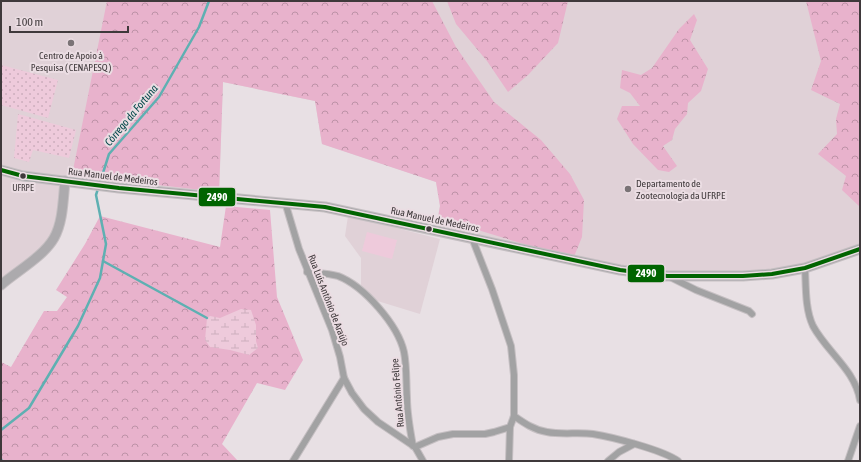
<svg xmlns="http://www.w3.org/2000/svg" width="861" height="462" viewBox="0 0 861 462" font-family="'Asap Condensed',sans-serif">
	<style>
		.built { fill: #e0d1d7 }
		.grass { fill: url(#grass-dots) }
		.forest { fill: url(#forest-crowns) }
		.wetland { fill: url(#wetland-marsh) }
		.garden { fill: #eecadb }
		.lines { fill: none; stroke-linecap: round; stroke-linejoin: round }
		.stream { stroke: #5eb0b2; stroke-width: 2.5 }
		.street-casing { stroke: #c5bfc2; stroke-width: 8 }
		.secondary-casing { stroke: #c5bfc2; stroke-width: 11 }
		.street { stroke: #a2a2a3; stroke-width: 6 }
		.secondary { stroke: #acaaad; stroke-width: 9 }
		.bus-1-casing { stroke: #ebdde3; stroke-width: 7 }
		.bus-1 { stroke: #006400; stroke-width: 4 }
		.poi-dot { fill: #7a7376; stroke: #ebdde3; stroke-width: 1.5 }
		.bus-dot { fill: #3f393b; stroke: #ebdde3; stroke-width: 1.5 }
		.labels { text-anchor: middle; stroke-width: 4; stroke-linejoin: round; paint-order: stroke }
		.bus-label { font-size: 9px; fill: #3f393b; stroke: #ebdde3 }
		.poi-label { font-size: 10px; fill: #3f393b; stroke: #ebdde3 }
		.street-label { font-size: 10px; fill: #3f393b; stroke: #ebdde3 }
		.water-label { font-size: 11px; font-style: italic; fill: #03494a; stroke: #ebdde3 }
		.line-badge { stroke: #ebdde3; stroke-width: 1.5 }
		.badge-label { font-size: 11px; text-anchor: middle; font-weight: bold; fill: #fff }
	</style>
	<defs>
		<pattern id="grass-dots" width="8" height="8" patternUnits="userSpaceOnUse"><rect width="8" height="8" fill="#eecadb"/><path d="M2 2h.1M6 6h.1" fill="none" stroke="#cdaebd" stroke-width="1.8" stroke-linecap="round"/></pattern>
		<pattern id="forest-crowns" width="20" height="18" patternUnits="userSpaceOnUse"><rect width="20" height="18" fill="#e8b2cc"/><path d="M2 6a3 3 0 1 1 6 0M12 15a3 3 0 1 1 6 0" fill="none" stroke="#bd92a7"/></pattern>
		<pattern id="wetland-marsh" width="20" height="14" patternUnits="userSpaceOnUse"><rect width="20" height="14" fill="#eecadb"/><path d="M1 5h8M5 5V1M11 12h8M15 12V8" fill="none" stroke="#cdaebd"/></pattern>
	</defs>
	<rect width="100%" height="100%" fill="#e8e0e4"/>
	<!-- built -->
	<g class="built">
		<polygon points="1,1 860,1 860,249 803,264 743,276 667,276 435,231 440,206 436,182 322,144 315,101 223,82 219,198 65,181 50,239 34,255 1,281"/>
		<polygon points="348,216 440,239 420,314 371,299 361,287 361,258 345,236"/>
	</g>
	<!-- grass -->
	<g class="grass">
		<polygon points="1,65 58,80 48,118 1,105"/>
		<polygon points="18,114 76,130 69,158 33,150 29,162 14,158"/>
	</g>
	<!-- forest -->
	<g class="forest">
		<polygon points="107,1 432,1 456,47 494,102 541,140 570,174 584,200 582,237 573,259 438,218 440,206 436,182 322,144 315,101 223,82 219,192 72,175"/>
		<polygon points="447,1 568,1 558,43 528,75 508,92 487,61 456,24"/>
		<polygon points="806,1 860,1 860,207 842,190 846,176 818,154 837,134 836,119 840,104 811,90 821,61"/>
		<polygon points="694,14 697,20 690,40 708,69 701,91 688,103 687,114 675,129 672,140 663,146 677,166 669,172 658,170 633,144 617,119 622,106 640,106 630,93 620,88 622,70 641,75 652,68 679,29"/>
		<polygon points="226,206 270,210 277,297 303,360 285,390 257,383 222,444 238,461 1,461 1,362 11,367 44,311 57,311 67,297 56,290 85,244 100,216 220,247"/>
	</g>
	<!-- wetland -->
	<polygon class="wetland" points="241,309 251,310 256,325 256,341 258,348 249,355 230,350 210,347 205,340 207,318 210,316 220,318"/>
	<!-- garden -->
	<polygon class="garden" points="367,232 397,240 392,259 362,251"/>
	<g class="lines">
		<!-- stream -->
		<g class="stream">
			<polyline points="103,261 207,318"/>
			<polyline points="1,430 29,408 78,326 100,278 106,244 96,195 109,154 159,97 199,27 209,1"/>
			<polyline points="1,459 2,461"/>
		</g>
		<!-- street casing -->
		<g class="street-casing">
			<g id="street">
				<polyline points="285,202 299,249 332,330 340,357 344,378 352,393 364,409 378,422 415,447 423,461"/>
				<path d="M805 268C806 287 805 309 813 326 827 352 855 370 860 400"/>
				<path d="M307 272C317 273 328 273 338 276 364 286 398 325 404 352 407 367 406 383 407 398 407 414 410 430 413 446"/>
				<polyline points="670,277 696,290 749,311 752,314"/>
				<path d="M514 416C524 423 534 430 547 432 562 435 578 432 593 434 612 437 663 450 678 461"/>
				<polyline points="415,447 438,437 453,434 485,434 494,432 510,427 514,416 514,375 511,346 492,289 472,238"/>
				<polyline points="293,461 344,378"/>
				<polyline points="509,461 510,427"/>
				<polyline points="608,461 619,452 634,444"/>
				<polyline points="848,461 860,426"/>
			</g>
		</g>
		<!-- secondary casing -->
		<g class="secondary-casing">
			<g id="secondary">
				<polyline points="1,170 23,176 119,188 325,207 620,270 667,276 743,276 772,274 805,268 860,249"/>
				<path d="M1 285C17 271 43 257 54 238 63 222 63 200 65 181"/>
			</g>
		</g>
		<!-- street -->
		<use href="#street" class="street"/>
		<!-- secondary -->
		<use href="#secondary" class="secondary"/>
		<!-- bus-1 casing -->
		<g class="bus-1-casing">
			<polyline id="bus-1" points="1,170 23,176 119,188 325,207 620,270 667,276 743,276 772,274 805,268 860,249"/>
		</g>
		<!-- bus-1 -->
		<use href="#bus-1" class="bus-1"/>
	</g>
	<!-- markers -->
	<g class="poi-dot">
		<circle cx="71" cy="43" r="4"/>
		<circle cx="628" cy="189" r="4"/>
	</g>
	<g class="bus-dot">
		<circle cx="23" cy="176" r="3.5"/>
		<circle cx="429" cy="229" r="3.5"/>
	</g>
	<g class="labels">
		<!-- bus labels -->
		<g class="bus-label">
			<text x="23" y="191">UFRPE</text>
		</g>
		<!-- poi labels -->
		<g class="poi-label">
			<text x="71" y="59">Centro de Apoio à<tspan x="71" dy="12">Pesquisa ( CENAPESQ )</tspan></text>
			<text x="636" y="187" text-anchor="start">Departamento de<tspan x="636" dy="12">Zootecnologia da UFRPE</tspan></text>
		</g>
		<!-- street labels -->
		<g class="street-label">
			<text transform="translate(113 176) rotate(7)" y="4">Rua Manuel de Medeiros</text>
			<text transform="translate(435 219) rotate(12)" y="4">Rua Manuel de Medeiros</text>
			<text transform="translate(329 300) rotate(69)" y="4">Rua Luís Antônio de Araújo</text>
			<text transform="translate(397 393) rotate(-95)" y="4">Rua Antônio Felipe</text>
		</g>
		<!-- water labels -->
		<g class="water-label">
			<text transform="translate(131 115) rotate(-50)" y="4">Córrego da Fortuna</text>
		</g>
	</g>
	<g class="line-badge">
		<rect x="198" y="187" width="38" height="20" rx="4" fill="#006400"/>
		<rect x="627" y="264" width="38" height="19" rx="4" fill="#006400"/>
	</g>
	<g class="badge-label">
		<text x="217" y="201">2490</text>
		<text x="646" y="277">2490</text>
	</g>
	<!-- border -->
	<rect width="861" height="462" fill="none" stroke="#3f393b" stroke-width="4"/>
	<!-- scale -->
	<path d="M10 26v6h118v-6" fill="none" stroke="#3f393b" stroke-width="2"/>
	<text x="16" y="26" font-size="12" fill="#3f393b" stroke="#ebdde3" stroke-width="3" paint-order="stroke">100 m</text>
</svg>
